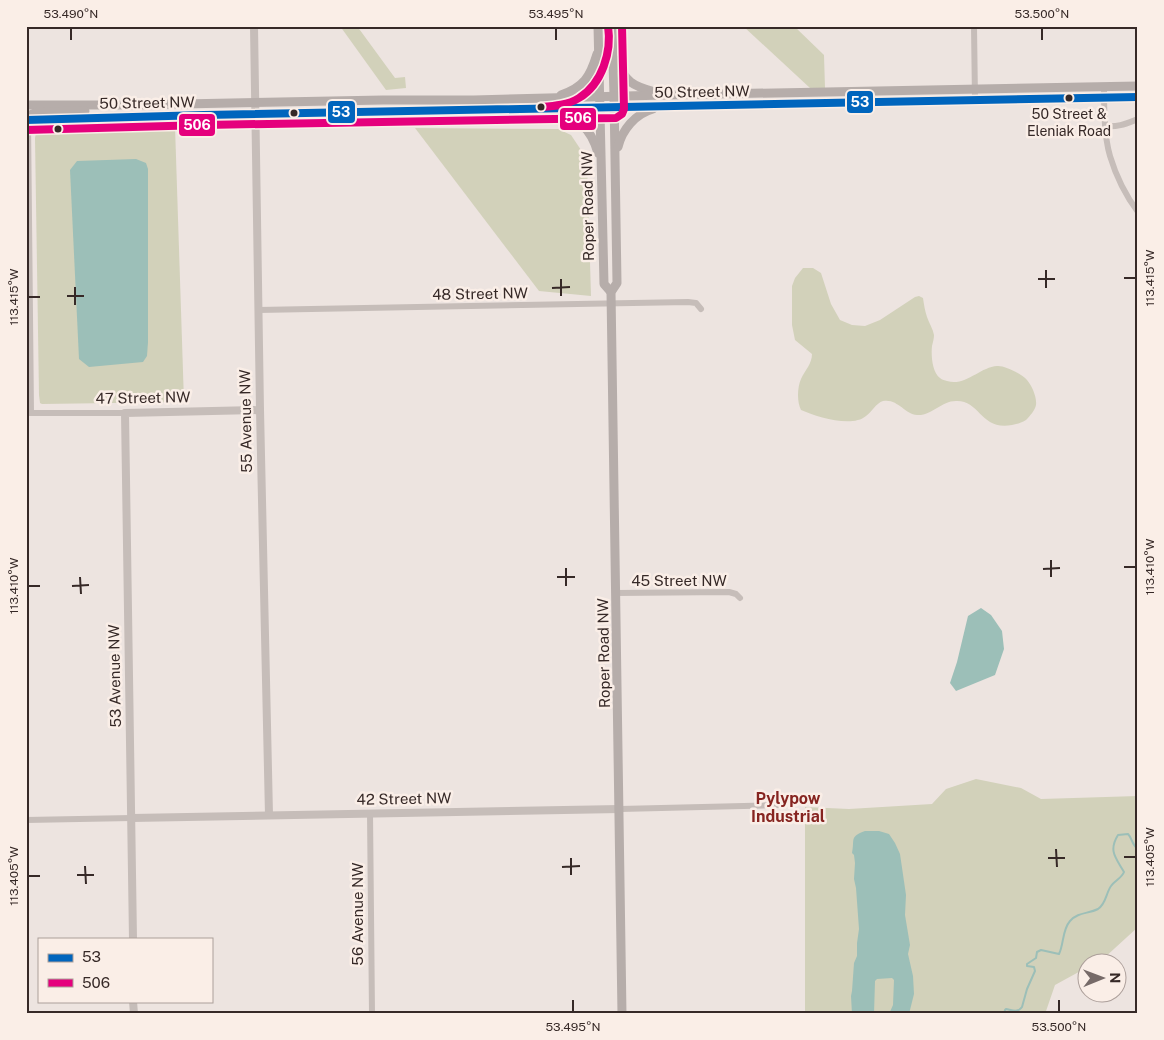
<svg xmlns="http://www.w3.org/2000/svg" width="1164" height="1040" viewBox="0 0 1164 1040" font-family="'Public Sans',sans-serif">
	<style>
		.green { fill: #d2d1ba }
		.water { fill: #9cbfb8 }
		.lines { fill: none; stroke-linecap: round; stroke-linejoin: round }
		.stream { stroke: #9cbfb8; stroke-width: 2 }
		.minor { stroke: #c6bdb9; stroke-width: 6 }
		.tertiary { stroke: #c6bdb9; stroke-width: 8 }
		.secondary { stroke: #b6adaa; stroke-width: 9 }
		.bus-1-casing { stroke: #faeee7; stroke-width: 11 }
		.bus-2-casing { stroke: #faeee7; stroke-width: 11 }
		.bus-1 { stroke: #0065bd; stroke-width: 8 }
		.bus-2 { stroke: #e5007d; stroke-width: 8 }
		.ticks { fill: none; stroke: #362927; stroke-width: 2 }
		.bus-dot { fill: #362927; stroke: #faeee7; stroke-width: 2 }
		.labels { text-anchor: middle; stroke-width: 5; stroke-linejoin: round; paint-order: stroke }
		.bus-label { font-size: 14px; fill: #362927; stroke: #faeee7 }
		.street-label { font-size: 15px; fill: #362927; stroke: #faeee7 }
		.neighbourhood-label { font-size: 16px; font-weight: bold; fill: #862420; stroke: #faeee7 }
		.line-badge { stroke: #faeee7; stroke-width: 2 }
		.badge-label { font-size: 14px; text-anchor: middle; font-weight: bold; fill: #fff }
		.neatline { fill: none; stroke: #362927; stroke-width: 2 }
		.ticks-label { font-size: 12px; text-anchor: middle; fill: #362927 }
	</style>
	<rect width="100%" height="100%" fill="#ede4e0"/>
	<!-- green -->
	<g class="green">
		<polygon points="340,26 357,26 395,78 405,77 406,88 386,90"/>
		<polygon points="743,26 794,26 824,55 825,88 810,88"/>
		<path d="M175 126 184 402 42 404 40 403 39 395 35 138C36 132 37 129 43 127Z"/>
		<polygon points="415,128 558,129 571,135 587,159 591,296 539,291"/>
		<path d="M803 268H813L821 273 831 304 840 320 852 325 865 326 880 320 915 297 919 296 923 298C924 305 925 311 927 317 929 323 933 329 934 335 934 338 933 342 932 346 931 355 932 372 940 378 942 380 945 380 947 381 965 387 980 367 997 366 1004 365 1022 374 1027 380 1032 386 1037 397 1036 405 1035 410 1030 416 1026 420 1021 423 1017 424 1012 425 981 431 980 400 956 401 941 401 932 416 917 415 905 414 897 398 883 401 876 403 872 412 866 416 852 428 817 417 801 410 797 402 797 388 801 379 805 370 812 364 812 354L795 340 792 325V286L795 278Z"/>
		<polygon points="976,779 1021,788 1041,799 1138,796 1138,927 1103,959 1096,962 1086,962 1086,968 1055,985 1045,1014 805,1014 805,807 849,809 932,804 946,789"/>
	</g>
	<!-- water -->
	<g class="water">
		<polygon points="136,159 146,163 148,169 148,342 147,356 143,362 89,367 79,359 70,170 77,161"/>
		<polygon points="981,608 991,615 1002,631 1004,649 995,675 956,691 950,683 957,662 968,616"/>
		<path d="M865 831H879L889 834 895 843 900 854 906 895 905 915 910 945 908 954 913 976 914 994 909 1014H889L893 1005 894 980 892 978 877 979 875 981 874 1014H852L851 996 852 991 854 963 857 956V943L859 929 856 888 854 879 855 863 854 855 852 853C855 839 849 837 865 831Z"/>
	</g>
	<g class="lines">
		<!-- stream -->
		<path class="stream" d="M1004 1014 1005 1010 1006 1009C1012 1010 1018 1013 1022 1007L1027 989 1035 971 1034 967 1027 966V964L1036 958 1037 952 1041 950 1059 954C1064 944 1062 930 1070 921 1078 912 1088 914 1098 909 1106 904 1106 893 1111 886 1115 880 1122 878 1124 872 1116 858 1108 851 1118 835L1128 834C1133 839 1131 844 1138 849"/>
		<!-- minor -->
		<g class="minor">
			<polyline points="974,26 975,100"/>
			<path d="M1104 86C1104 107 1104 136 1110 156 1116 176 1126 196 1138 212"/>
			<polyline points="28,120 31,413"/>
			<path d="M1105 126C1119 127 1125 124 1138 119"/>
			<polyline points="258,310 688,302 696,303 701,309"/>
			<polyline points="26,413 125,413"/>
			<polyline points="616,593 729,592 736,594 740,598"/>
			<polyline points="620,809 781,805"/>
			<polyline points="370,813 372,1014"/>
			<polyline points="26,820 132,818"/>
		</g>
		<!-- tertiary -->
		<g class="tertiary">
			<polyline points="254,26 260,410 269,815"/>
			<polyline points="132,818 620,809"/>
			<polyline points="133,939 125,413 260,410"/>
			<polyline points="133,1001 134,1014"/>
		</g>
		<!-- secondary -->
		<g class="secondary">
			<polyline points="598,26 604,284 611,292"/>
			<polyline points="612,26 614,96 617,283 611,292 622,1014"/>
			<path d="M616 60C626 82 632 86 655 92"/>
			<path d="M561 95C584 87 590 77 597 54"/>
			<polyline points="26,105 132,105 383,100 474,100 665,95 1138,86"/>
			<path d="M551 111C577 119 590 125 598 153"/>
			<polyline points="26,120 204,115 1138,97"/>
			<path d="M28 120C30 114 33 113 39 112L85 111"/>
			<path d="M618 147C622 130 635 114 653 109"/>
		</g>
		<!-- bus-1 casing -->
		<g class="bus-1-casing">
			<polyline id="bus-1" points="26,120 204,115 1138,97"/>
		</g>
		<!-- bus-2 casing -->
		<g class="bus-2-casing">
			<g id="bus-2">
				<path d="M541 107C554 106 568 105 579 98 602 84 612 52 608 26"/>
				<polyline points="26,130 204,125 616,118 622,114 624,109 622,26"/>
			</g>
		</g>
		<!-- bus-1 -->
		<use href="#bus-1" class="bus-1"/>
		<!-- bus-2 -->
		<use href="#bus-2" class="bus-2"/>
	</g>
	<!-- ticks -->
	<path class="ticks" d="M71 28V40M556 28V40M1042 28V40M1046 270V288M1124 278H1136M561 279V296M1038 279H1055M75 287V305M552 288 570 287M67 296H84M28 297H40M1051 560V577M1124 567H1136M566 568V586M1043 569 1060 568M80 577 81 594M557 577H575M28 586H40M72 586 89 585M1056 849 1057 867M1124 857H1136M571 858V875M1048 858H1065M85 866 86 884M562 867 580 866M77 875H94M28 876H40M573 1000V1012M1059 1000V1012"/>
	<!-- markers -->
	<g class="bus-dot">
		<circle cx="1069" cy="98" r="4.5"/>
		<circle cx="541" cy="107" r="4.5"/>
		<circle cx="294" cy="113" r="4.5"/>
		<circle cx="58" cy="129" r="4.5"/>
	</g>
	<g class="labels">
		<!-- bus labels -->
		<g class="bus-label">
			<text x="1069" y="119">50 Street &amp;<tspan x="1069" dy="17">Eleniak Road</tspan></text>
		</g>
		<!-- street labels -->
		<g class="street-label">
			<text transform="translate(702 92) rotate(-1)" y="5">50 Street NW</text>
			<text transform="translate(147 103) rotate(-1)" y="5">50 Street NW</text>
			<text transform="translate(588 206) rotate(-91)" y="5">Roper Road NW</text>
			<text transform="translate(480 294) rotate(-1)" y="5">48 Street NW</text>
			<text transform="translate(143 398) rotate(-1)" y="5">47 Street NW</text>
			<text transform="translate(246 421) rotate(-91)" y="5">55 Avenue NW</text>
			<text x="679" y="586">45 Street NW</text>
			<text transform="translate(604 653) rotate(-91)" y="5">Roper Road NW</text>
			<text transform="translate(115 676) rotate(-91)" y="5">53 Avenue NW</text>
			<text transform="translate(404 799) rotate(-1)" y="5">42 Street NW</text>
			<text transform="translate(358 914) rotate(-90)" y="5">56 Avenue NW</text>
		</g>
		<!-- neighbourhood labels -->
		<g class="neighbourhood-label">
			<text x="788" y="804">Pylypow<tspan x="788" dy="18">Industrial</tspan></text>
		</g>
	</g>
	<g class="line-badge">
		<rect x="846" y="90" width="28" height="24" rx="5" fill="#0065bd"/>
		<rect x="327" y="100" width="29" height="24" rx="5" fill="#0065bd"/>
		<rect x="559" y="107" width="38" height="24" rx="5" fill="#e5007d"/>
		<rect x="178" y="113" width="38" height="24" rx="5" fill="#e5007d"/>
	</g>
	<g class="badge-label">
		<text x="860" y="107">53</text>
		<text x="341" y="117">53</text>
		<text x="578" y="123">506</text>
		<text x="197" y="130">506</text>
	</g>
	<!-- border -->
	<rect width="1164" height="1040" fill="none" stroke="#faeee7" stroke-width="55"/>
	<!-- legend -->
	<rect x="38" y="938" width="175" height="65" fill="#faeee7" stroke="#ac9f9a"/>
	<rect x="48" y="954" width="25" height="8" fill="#0065bd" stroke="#ac9f9a"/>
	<text x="82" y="962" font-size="15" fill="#362927">53</text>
	<rect x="48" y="979" width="25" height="8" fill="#e5007d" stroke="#ac9f9a"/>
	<text x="82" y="988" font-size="15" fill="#362927">506</text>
	<!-- north arrow -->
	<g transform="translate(1102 978) rotate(89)"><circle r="24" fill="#faeee7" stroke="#ac9f9a"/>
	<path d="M0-4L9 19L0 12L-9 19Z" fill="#766a68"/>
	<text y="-8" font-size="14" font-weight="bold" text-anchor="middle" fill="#362927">N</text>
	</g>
	<rect x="28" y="28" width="1108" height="984" class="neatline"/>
	<g class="ticks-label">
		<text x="71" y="18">53.490°N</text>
		<text x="556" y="18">53.495°N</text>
		<text x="1042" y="18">53.500°N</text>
		<text transform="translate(1150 278) rotate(-90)" y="4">113.415°W</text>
		<text transform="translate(14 297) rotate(-90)" y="4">113.415°W</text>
		<text transform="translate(1150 567) rotate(-90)" y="4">113.410°W</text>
		<text transform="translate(14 586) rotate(-90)" y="4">113.410°W</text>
		<text transform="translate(1150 857) rotate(-90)" y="4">113.405°W</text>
		<text transform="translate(14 876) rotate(-90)" y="4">113.405°W</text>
		<text x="573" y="1031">53.495°N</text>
		<text x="1059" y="1031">53.500°N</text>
	</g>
</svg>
